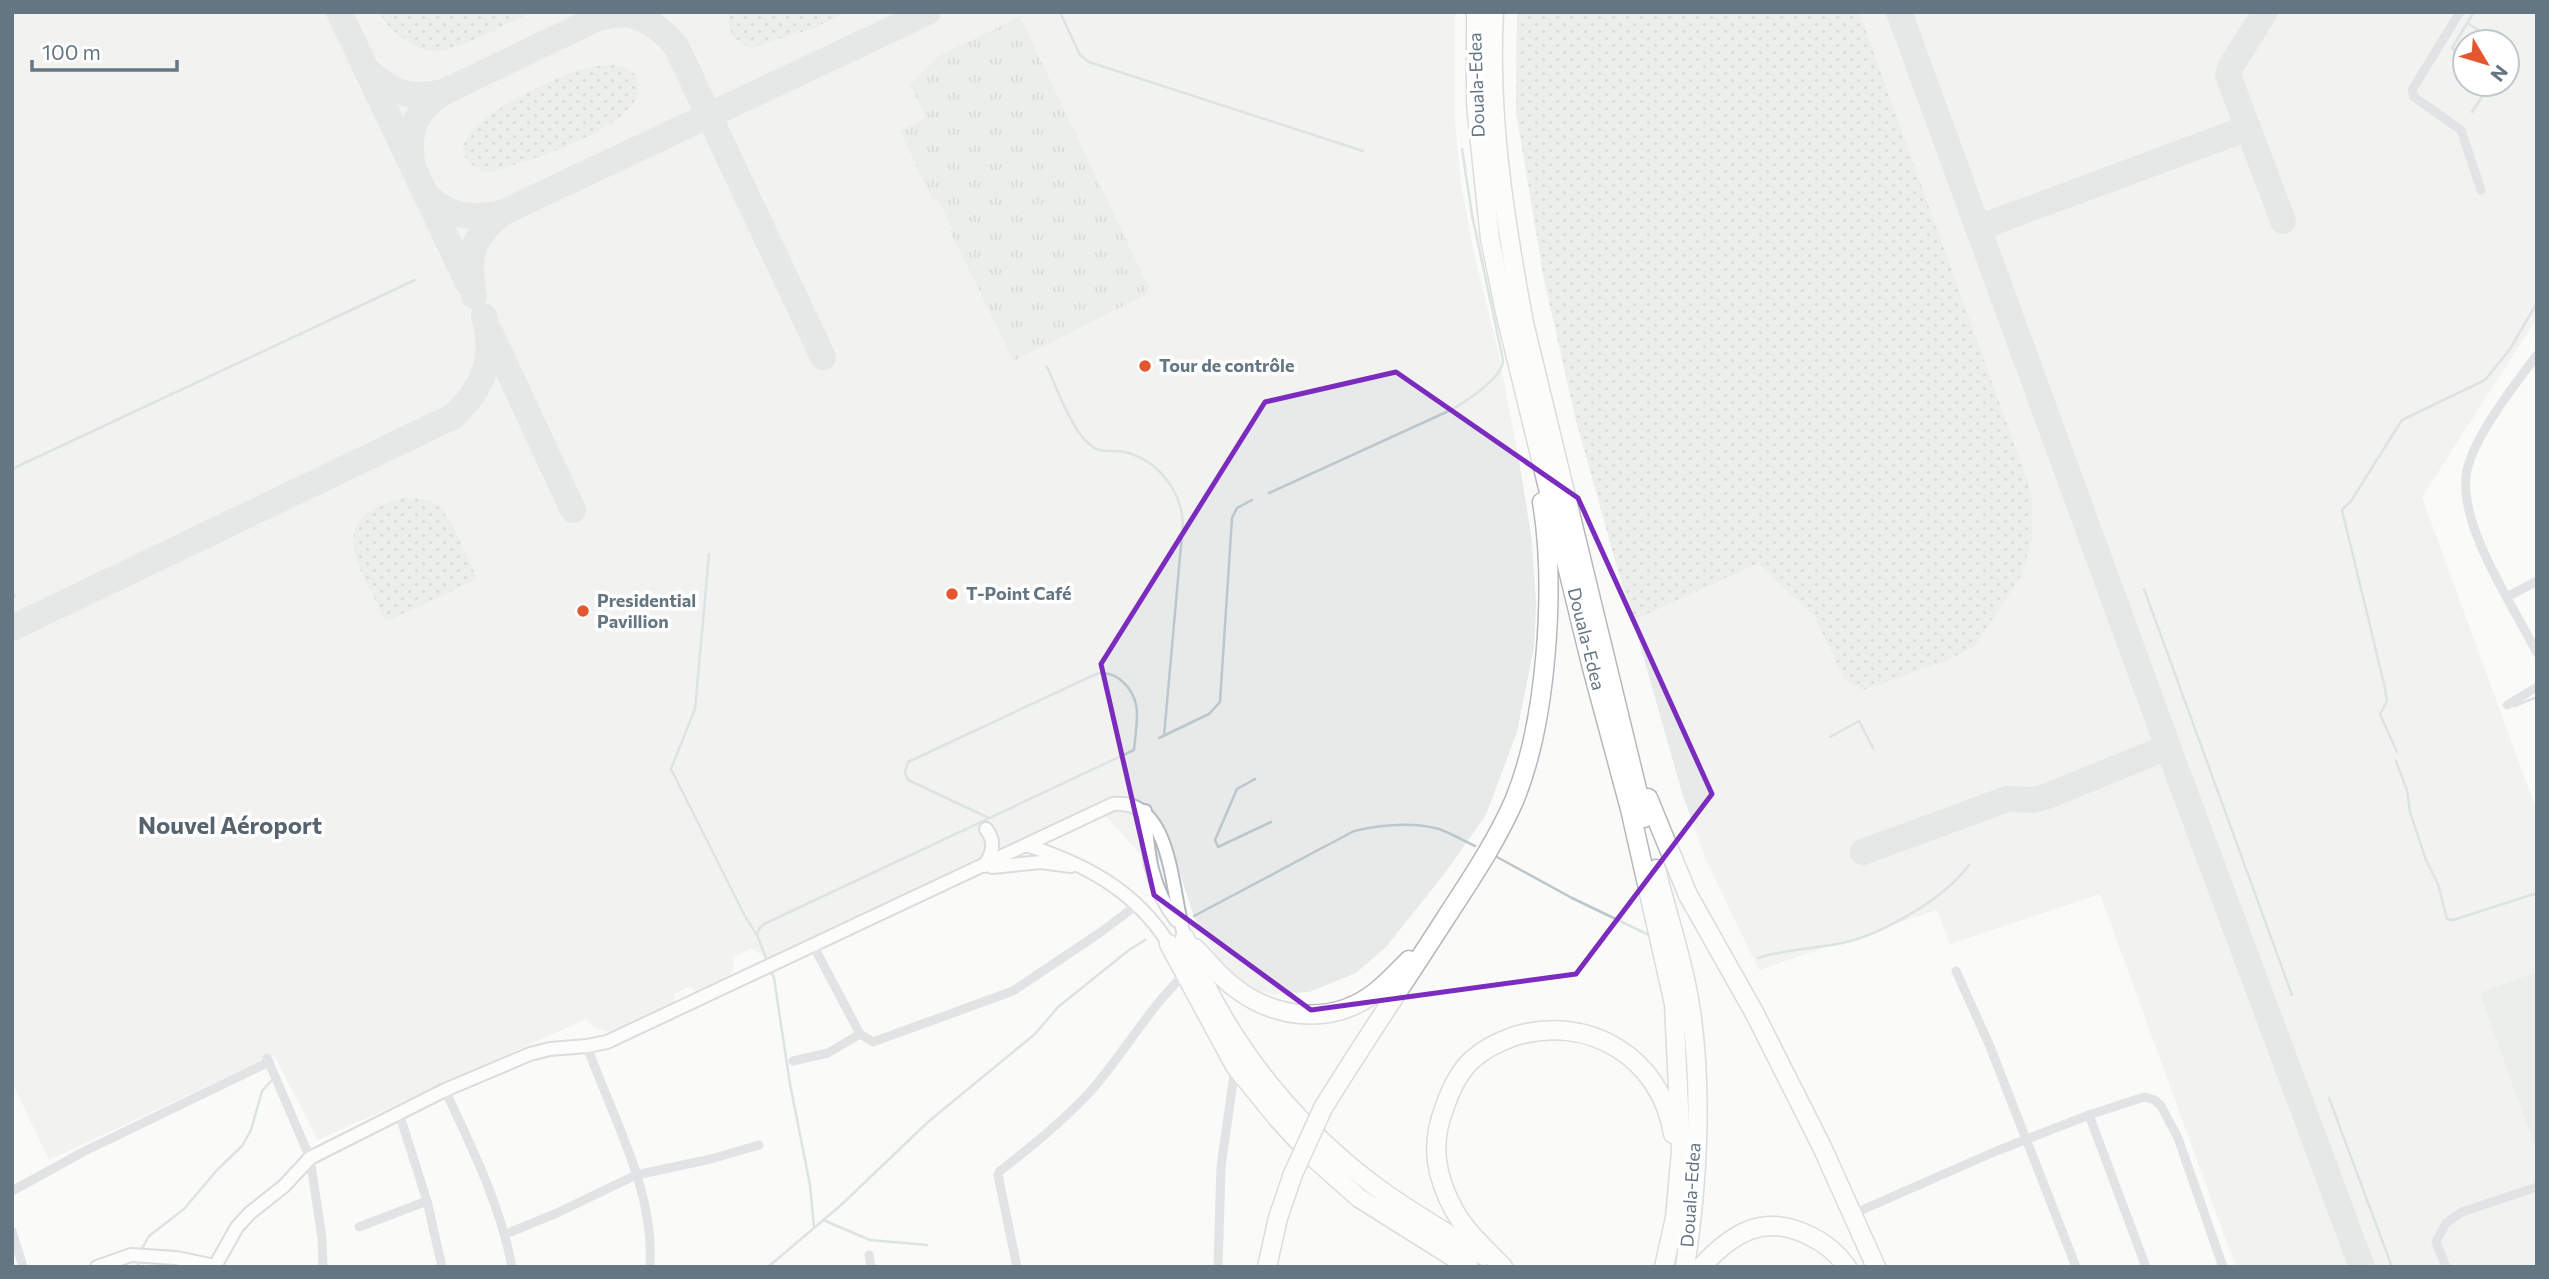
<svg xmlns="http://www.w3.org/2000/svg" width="2549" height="1279" viewBox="0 0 2549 1279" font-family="Commissioner,sans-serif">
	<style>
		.built { fill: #e8e9e9; fill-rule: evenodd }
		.grass { fill: url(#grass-dots) }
		.park { fill: url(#park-tufts) }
		.pitch { fill: #dadfd7 }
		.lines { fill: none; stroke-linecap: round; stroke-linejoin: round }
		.stream { stroke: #bbc7cb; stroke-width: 2.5 }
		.taxiway { stroke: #ced2d4; stroke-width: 26 }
		.secondary-casing { stroke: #b3babf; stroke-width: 16 }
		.highway-casing { stroke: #b4b9bd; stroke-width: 21 }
		.street { stroke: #c3c8cc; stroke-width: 9 }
		.secondary { stroke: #fff; stroke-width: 12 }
		.highway { stroke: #fff; stroke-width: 18 }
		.highway-bridge-casing { stroke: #b4b9bd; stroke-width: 21; stroke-linecap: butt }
		.highway-bridge { stroke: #fff; stroke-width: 18 }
		.marked { fill: none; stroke: #7b2cbf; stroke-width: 5; stroke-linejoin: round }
		.poi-dot { fill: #e4572e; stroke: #fff; stroke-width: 2.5 }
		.labels { text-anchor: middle; stroke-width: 7; stroke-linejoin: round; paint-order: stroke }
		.street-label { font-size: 18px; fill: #657683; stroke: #fff }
		.poi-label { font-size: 18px; font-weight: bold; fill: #657683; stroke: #fff; text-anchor: start }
		.district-label { font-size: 24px; font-weight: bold; fill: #57646e; stroke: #fff }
	</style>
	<defs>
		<pattern id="grass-dots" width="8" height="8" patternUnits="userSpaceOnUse" patternTransform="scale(1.75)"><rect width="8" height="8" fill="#dadfd7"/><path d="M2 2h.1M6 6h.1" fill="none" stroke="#b4b9b4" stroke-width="1.8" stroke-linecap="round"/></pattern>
		<pattern id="park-tufts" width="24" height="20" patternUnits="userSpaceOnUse" patternTransform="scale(1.75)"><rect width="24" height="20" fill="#dadfd7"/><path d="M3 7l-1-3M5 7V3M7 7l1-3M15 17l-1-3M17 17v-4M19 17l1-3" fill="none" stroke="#b4b9b4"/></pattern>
	</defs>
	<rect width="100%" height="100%" fill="#fafaf8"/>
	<!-- built -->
	<g class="built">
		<polygon points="12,12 1455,12 1454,110 1461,183 1472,245 1498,351 1519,460 1532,541 1536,603 1534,647 1517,732 1486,815 1442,877 1386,947 1356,973 1309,992 1274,994 1259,991 1235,975 1216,956 1194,917 1175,858 1146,861 1106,816 1070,827 858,917 772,957 765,957 751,948 733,958 733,971 729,977 696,991 690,987 684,989 675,994 674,1003 611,1032 594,1028 586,1019 318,1140 274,1055 49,1160 12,1082"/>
		<path d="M1517 12H2537V318L2422 497 2537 812V1267H2236L2100 894 1950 944 1937 910 1759 970 1706 860 1683 796 1576 420 1544 279 1516 111ZM2465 42H2507V84H2465Z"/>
	</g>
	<!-- grass -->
	<g class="grass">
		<path d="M379 12H531C509 22 457 52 435 51 422 51 411 44 401 37 392 30 384 22 379 12Z"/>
		<path d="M731 12H847L814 28 753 47C735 44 724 29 731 12Z"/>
		<polygon points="1517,12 1859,12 2032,494 2032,540 2021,576 1974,647 1943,662 1863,690 1845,680 1815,617 1758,563 1632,621 1576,420 1544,279 1516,111"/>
		<path d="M612 64C625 67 638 71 639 86 642 127 520 165 488 172 479 171 472 166 466 158 444 125 561 75 585 68 594 66 603 65 612 64Z"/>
		<path d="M405 497C415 498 428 499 437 505 453 517 468 560 477 579L386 622C361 567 319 519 405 497Z"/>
	</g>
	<!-- park -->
	<polygon class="park" points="1020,17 1148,286 1145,295 1014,361 950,231 953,229 937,198 933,200 900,131 926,118 910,85 940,55"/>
	<!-- pitch -->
	<polygon class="pitch" points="2537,972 2537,1143 2534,1144 2480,993"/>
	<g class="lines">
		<!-- stream -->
		<g class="stream">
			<polyline points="1060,12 1080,55 1089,62 1363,151"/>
			<polyline points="2467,23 2499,42"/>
			<polyline points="2507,47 2511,50 2507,57"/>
			<polyline points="2454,50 2452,48 2474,12"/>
			<polyline points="2472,112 2490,84"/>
			<path d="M1047 367C1058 390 1072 433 1093 447 1101 454 1114 449 1124 452 1157 459 1181 490 1183 523L1164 736"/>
			<polyline points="12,469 415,280"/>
			<path d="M1269 493 1453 409C1468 400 1503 377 1503 360L1472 215 1462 149"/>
			<polyline points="709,554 695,709 671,769 746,918 757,935 768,963"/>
			<polyline points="2144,589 2292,995"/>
			<polyline points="12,592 15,596"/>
			<polyline points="2514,706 2537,697"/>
			<polyline points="1830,737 1859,721 1873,748"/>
			<polyline points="1159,738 1209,714 1220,702 1232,518 1237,508 1252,500"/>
			<polyline points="2397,752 2380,714 2387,701 2385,688 2342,510 2351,501 2402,420 2485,380 2510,349 2537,303"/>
			<polyline points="2396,761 2407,790 2410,812 2426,860 2438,884 2447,919 2453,920 2537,893"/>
			<polyline points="1255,779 1237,789 1215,840 1218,847 1271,822"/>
			<polyline points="1497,857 1572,898 1649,935"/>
			<path d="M1194 916 1354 831C1380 825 1412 822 1439 829 1451 833 1463 841 1475 846"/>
			<path d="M757 935 759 929 764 924 1134 750C1136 723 1144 701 1122 681 1114 674 1106 672 1096 674L908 762 905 772 908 780 989 818"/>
			<path d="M1758 958C1785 949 1814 949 1842 943 1883 934 1944 899 1969 865"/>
			<polyline points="770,969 774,978 790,1084 810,1185 814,1227"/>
			<polyline points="2329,1098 2392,1267"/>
			<polyline points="823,1220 870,1240 927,1245"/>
			<polyline points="140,1252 149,1236 184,1209 217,1170 242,1146 251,1130 262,1091 271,1081"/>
			<polyline points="138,1267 139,1258"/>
			<polyline points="768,1267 840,1206 928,1122 1035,1034 1058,1007 1129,950 1145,940"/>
		</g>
		<!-- taxiway -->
		<g class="taxiway">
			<polyline points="339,12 468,283"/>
			<polyline points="1899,12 2168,747 2362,1267"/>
			<polyline points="2265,12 2231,66 2228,75 2283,221"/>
			<path d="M595 19C631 8 652 18 676 46L823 357"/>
			<path d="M368 71C394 94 410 99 444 92L608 13"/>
			<path d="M412 162C407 130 416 110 444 92"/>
			<path d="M426 194C447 218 473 219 502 213"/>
			<polyline points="1978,228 2248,128"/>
			<path d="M474 296C467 257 470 239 502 213L928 12"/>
			<polyline points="491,334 573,510"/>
			<path d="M12 628 454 416C484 386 496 358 484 316"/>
			<polyline points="1863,852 2007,799 2033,800 2045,797 2168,747"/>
		</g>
		<!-- secondary casing -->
		<g class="secondary-casing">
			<g id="secondary">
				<path d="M1145 811C1147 851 1151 888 1176 920"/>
				<path d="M1026 845C1085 864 1135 890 1169 944"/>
				<path d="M984 866C993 853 996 842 986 829"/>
				<polyline points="992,867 1041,862 1071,866"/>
				<path d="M97 1267 131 1255 176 1258 215 1266 237 1227 250 1213 284 1186 310 1158 445 1090 530 1054 550 1049 587 1046 607 1042 1113 804C1174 797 1171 898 1185 938"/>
			</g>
		</g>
		<!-- highway casing -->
		<g class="highway-casing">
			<g id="highway">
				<polyline points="1476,12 1476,104 1490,239 1505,312 1592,668 1630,809 1674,1004 1681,1151 1675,1218 1664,1267"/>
				<path d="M1494 12C1488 116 1505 221 1524 323L1644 818"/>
				<polyline points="1648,798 1688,895 1755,1014 1822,1147 1876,1267"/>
				<path d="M1656 869C1667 914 1683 959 1690 1005 1703 1088 1698 1184 1685 1267"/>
				<path d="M1185 938C1222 1036 1289 1120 1371 1183 1406 1210 1446 1232 1484 1256"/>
				<polyline points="1169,944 1235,1066 1278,1119 1315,1159 1359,1198 1469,1267"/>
				<path d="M1195 948C1208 961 1219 976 1234 987 1276 1020 1335 1026 1378 990 1389 981 1399 970 1409 960"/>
				<path d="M1323 1108C1363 1043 1406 980 1447 916 1471 879 1496 842 1514 801 1547 722 1556 586 1542 502"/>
				<polyline points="1267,1267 1278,1218 1293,1174"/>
				<path d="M1503 1267C1486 1249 1466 1232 1454 1210 1436 1177 1430 1145 1444 1109 1450 1091 1458 1072 1473 1059 1484 1049 1501 1041 1515 1036 1588 1014 1661 1057 1673 1134"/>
				<path d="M1701 1267C1733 1232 1765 1213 1810 1236 1825 1243 1837 1253 1847 1267"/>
			</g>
		</g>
		<!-- street -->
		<g class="street">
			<polyline points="2460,12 2412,90 2414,97 2461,130 2481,190"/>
			<path d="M2537 355C2515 384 2475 435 2467 470 2456 523 2513 605 2537 653"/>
			<polyline points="2507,597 2537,581"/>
			<polyline points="2507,705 2537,687"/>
			<polyline points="813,945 860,1034 873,1042 1013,991 1101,932 1138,904"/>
			<polyline points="1956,971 1989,1044 2076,1267"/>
			<path d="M587 1046C612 1117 655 1190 650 1267"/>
			<polyline points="267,1058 310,1158 322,1238 323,1267"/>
			<polyline points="793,1061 828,1053 860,1034"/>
			<path d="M445 1090C472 1148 500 1204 512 1267"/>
			<polyline points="399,1113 427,1201 442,1267"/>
			<polyline points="2089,1115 2146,1267"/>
			<polyline points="12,1191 83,1152 269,1062"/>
			<polyline points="1853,1214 1994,1152 2089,1115 2144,1097 2155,1100 2161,1106 2178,1138 2223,1267"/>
			<polyline points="359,1227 427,1201"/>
			<polyline points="12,1231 23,1267"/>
			<polyline points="506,1234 557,1213 636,1175 711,1159 759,1145"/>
			<polyline points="869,1255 871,1267"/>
			<path d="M1017 1267 998 1175 1000 1171C1031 1147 1062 1122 1089 1093 1124 1054 1148 1008 1187 972"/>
			<polyline points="1218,1267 1221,1167 1235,1068"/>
			<polyline points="2446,1267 2436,1242 2446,1223 2462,1212 2537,1187"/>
		</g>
		<!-- secondary -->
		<use href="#secondary" class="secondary"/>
		<!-- highway -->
		<use href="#highway" class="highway"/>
		<!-- highway-bridge casing -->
		<g class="highway-bridge-casing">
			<polyline id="highway-bridge" points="1293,1174 1323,1108"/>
		</g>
		<!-- highway-bridge -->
		<use href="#highway-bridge" class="highway-bridge"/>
	</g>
	<!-- marked area -->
	<path d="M0 0H2549V1279H0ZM1396 372 1578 498 1712 794 1576 974 1311 1010 1154 895 1101 664 1265 402Z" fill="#fafaf8" fill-opacity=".55" fill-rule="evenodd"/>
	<path class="marked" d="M1396 372 1578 498 1712 794 1576 974 1311 1010 1154 895 1101 664 1265 402Z"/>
	<!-- markers -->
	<g class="poi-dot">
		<circle cx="1145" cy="366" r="7"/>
		<circle cx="952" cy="594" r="7"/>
		<circle cx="583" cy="611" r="7"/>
	</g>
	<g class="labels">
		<!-- street labels -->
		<g class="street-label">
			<text transform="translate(1477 85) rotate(-92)" y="6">Douala-Edea</text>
			<text transform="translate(1586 639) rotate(76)" y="6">Douala-Edea</text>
			<text transform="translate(1691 1195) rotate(-86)" y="6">Douala-Edea</text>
		</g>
		<!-- poi labels -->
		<g class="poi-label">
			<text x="1159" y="372">Tour de contrôle</text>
			<text x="966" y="600">T-Point Café</text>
			<text x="597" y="607">Presidential<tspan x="597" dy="21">Pavillion</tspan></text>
		</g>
		<!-- district labels -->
		<g class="district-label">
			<text x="230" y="834">Nouvel Aéroport</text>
		</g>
	</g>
	<!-- border -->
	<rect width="2549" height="1279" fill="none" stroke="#657683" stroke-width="28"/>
	<!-- north arrow -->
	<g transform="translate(2486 63) rotate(128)"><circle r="33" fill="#ffffff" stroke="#c1c8cd" stroke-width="2"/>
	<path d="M0-5L12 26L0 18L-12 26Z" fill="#e4572e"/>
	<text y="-10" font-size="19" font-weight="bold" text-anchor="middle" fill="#657683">N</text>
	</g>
	<!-- scale -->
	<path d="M32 60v10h145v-10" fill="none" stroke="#657683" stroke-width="3.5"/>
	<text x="42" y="60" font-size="21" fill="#657683" stroke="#ffffff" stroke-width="5" paint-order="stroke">100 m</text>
</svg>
